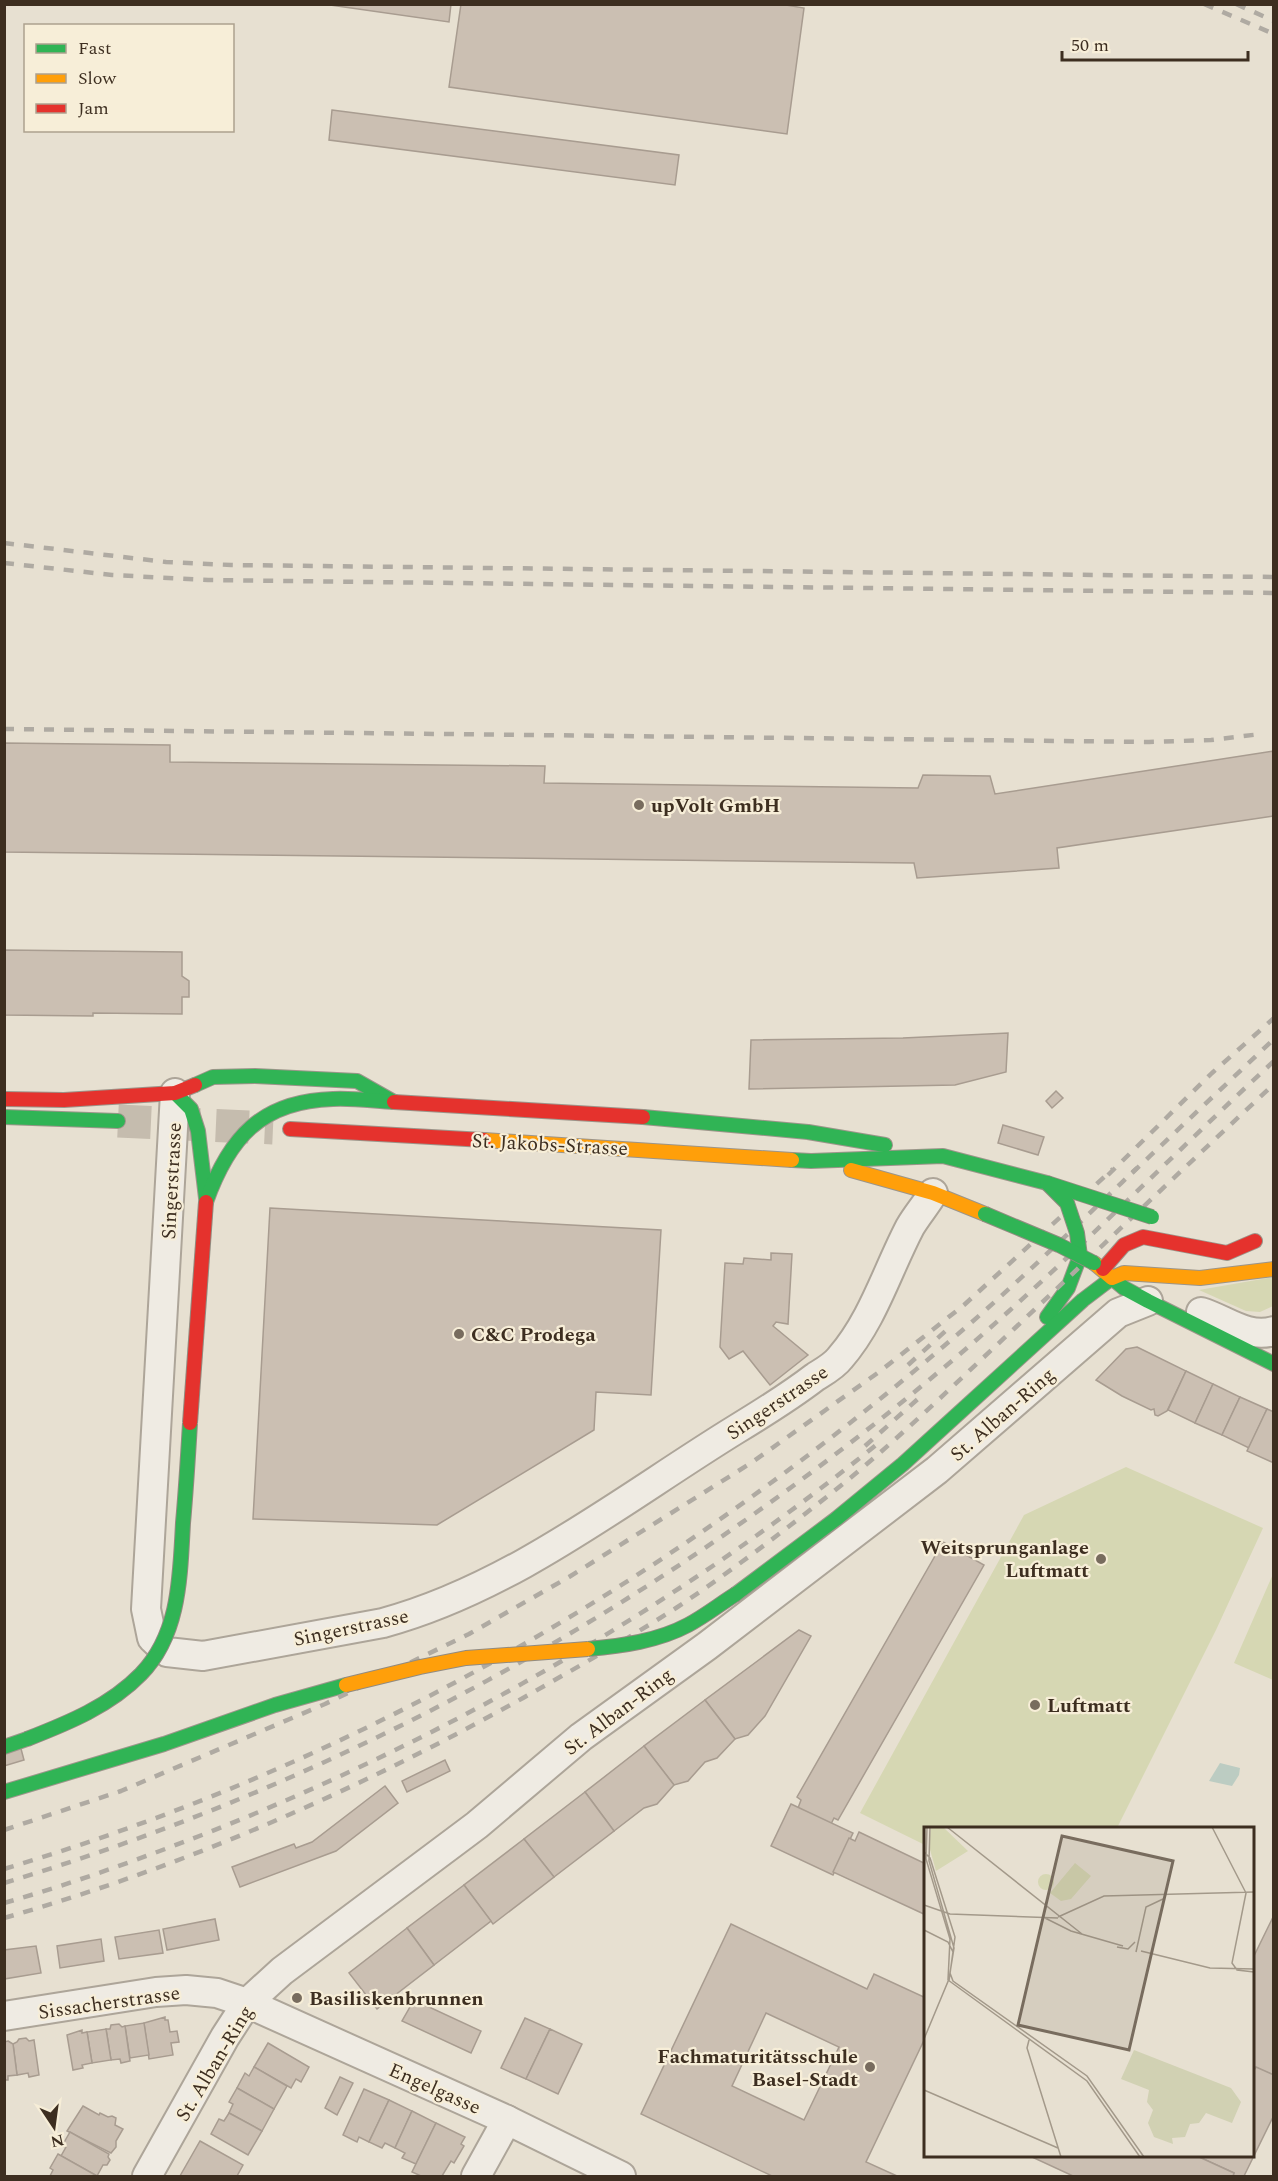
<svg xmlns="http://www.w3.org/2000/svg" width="1278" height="2181" viewBox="0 0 1278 2181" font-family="Spectral,serif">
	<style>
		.green { fill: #d6d7b3 }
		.water { fill: #bcccc2 }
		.building { fill: #cbbfb2; stroke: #a89c90; stroke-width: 1.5; fill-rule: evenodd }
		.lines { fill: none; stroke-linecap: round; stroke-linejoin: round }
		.primary-tunnel { stroke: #c5bcae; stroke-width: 33; stroke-dasharray: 33 16; stroke-linecap: butt }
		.street-casing { stroke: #ada599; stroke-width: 32 }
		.fast-casing { stroke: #9c958a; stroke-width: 16 }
		.slow-casing { stroke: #9c958a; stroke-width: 16 }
		.jam-casing { stroke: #9c958a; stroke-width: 16 }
		.street { stroke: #efebe3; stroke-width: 28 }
		.fast { stroke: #30b455; stroke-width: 14 }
		.slow { stroke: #ff9f0a; stroke-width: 14 }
		.jam { stroke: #e5322d; stroke-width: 14 }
		.rail { stroke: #afaaa2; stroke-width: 4.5; stroke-dasharray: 10 10; stroke-linecap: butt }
		.fast-bridge-casing { stroke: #928b80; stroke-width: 16; stroke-linecap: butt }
		.slow-bridge-casing { stroke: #928b80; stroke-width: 16; stroke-linecap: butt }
		.jam-bridge-casing { stroke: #928b80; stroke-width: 16; stroke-linecap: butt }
		.fast-bridge { stroke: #30b455; stroke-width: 14 }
		.slow-bridge { stroke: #ff9f0a; stroke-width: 14 }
		.jam-bridge { stroke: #e5322d; stroke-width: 14 }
		.poi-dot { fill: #786c5e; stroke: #f7eed8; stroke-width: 2 }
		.labels { text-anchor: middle; stroke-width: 4.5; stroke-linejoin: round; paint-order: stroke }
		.poi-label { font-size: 20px; font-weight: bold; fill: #3d2e20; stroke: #f7eed8; text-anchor: start }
		.street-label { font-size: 20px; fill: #3d2e20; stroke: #f7eed8 }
		.inset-road { fill: none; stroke: #a3998a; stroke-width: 1.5 }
		.view { fill: #786c5e; fill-opacity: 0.15; stroke: #786c5e; stroke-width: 3 }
		.inset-edge { fill: none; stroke: #3d2e20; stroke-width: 3 }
	</style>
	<rect width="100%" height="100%" fill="#e7e0d1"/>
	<!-- green -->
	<g class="green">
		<polygon points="1273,1277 1273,1306 1260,1312 1246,1311 1199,1290"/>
		<polygon points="1126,1467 1263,1528 1216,1630 1117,1828 926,1828 925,1845 860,1813 1024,1515"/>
		<polygon points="1273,1574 1273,1680 1234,1663"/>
	</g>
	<!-- water -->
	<polygon class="water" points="1220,1763 1240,1768 1239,1775 1232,1786 1209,1781"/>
	<!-- building -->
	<g class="building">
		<polygon points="323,4 451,4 449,22"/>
		<polygon points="461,4 780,4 804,8 787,134 449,87"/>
		<polygon points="332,110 679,155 675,185 329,140"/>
		<polygon points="4,743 170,745 170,762 545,766 544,783 918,788 923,775 990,776 995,794 1274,751 1274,816 1057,848 1059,868 917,878 914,863 4,852"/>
		<polygon points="4,950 182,952 182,976 189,981 189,997 182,997 182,1014 93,1013 93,1016 4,1015"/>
		<polygon points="1008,1033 1006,1072 955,1085 749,1089 751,1040 903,1038"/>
		<polygon points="1056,1091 1063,1098 1052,1108 1046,1101"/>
		<polygon points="1003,1125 1044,1137 1038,1155 998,1143"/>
		<polygon points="270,1208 661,1230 651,1395 596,1392 594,1430 437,1525 253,1519"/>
		<polygon points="771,1253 792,1254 788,1324 776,1322 773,1326 808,1355 770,1385 743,1351 729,1359 720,1347 725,1263 743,1264 744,1258 771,1260"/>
		<polygon points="1137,1347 1186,1371 1167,1411 1158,1416 1155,1415 1154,1409 1151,1410 1122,1396 1096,1380 1126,1349"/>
		<polygon points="1186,1371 1213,1384 1195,1423 1168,1410"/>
		<polygon points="1213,1384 1240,1397 1222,1435 1195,1423"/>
		<polygon points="1240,1397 1267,1409 1249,1448 1222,1435"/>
		<polygon points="1267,1409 1274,1412 1274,1463 1247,1451"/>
		<polygon points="943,1542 984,1565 838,1820 834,1818 831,1824 798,1808 801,1800 797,1797"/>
		<polygon points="799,1630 811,1636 765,1716 748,1735 735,1739 705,1700"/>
		<polygon points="705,1700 735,1739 717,1758 705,1762 688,1781 674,1785 644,1746"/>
		<polygon points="20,1745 24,1760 4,1766 4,1749"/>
		<polygon points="644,1746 674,1785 657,1804 644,1808 614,1831 585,1792"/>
		<polygon points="445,1760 450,1771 407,1792 402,1781"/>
		<polygon points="385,1786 398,1803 336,1851 240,1887 232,1867 294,1844 296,1848 312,1842"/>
		<polygon points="585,1792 614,1831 554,1877 524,1839"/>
		<polygon points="791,1804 853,1833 833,1875 771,1846"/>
		<polygon points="859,1832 926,1864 926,1915 833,1872 849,1838 855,1841"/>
		<polygon points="524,1839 554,1877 493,1924 464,1885"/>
		<polygon points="464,1885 491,1921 434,1965 407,1928"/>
		<polygon points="1274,1915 1274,2075 1273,2075 1252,2066 1252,1960"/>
		<polygon points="215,1919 219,1940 167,1950 163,1929"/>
		<path d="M731 1924 867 1989 874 1974 926 1998V2036L866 2162 897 2176H772L641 2114ZM766 2013 839 2047 804 2120 732 2086Z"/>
		<polygon points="407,1928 434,1965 377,2009 349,1973"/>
		<polygon points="159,1930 163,1953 119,1959 115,1937"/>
		<polygon points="101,1939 104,1961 60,1968 57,1946"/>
		<polygon points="36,1946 41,1973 4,1979 4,1950"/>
		<polygon points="414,2000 481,2031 471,2053 402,2021"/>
		<polygon points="165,2017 165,2020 168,2020 170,2032 177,2031 179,2042 171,2043 173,2055 149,2059 144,2023"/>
		<polygon points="525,2018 550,2029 526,2079 501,2068"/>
		<polygon points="144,2023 149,2055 130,2058 125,2026"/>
		<polygon points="119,2024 122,2027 125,2026 130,2061 121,2063 120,2059 111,2060 106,2029 110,2029 111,2025"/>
		<polygon points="106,2029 111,2060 92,2063 87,2032"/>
		<polygon points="550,2029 582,2044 558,2094 526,2079"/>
		<polygon points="82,2030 82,2033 87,2032 92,2063 82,2065 83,2068 73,2070 67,2035"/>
		<polygon points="26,2038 29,2041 34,2040 39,2075 29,2077 28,2073 17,2075 13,2044 17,2042 19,2039"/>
		<polygon points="8,2041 13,2044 17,2075 8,2076 8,2080 4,2080 4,2042"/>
		<polygon points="268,2043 309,2067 301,2082 296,2079 291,2088 254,2067"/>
		<polygon points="254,2067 287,2086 274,2109 237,2088 245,2073 249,2076"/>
		<polygon points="1256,2067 1274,2075 1274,2115 1244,2176 1233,2176 1234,2173 1197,2156 1252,2156 1252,2073"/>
		<polygon points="340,2077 353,2083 337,2115 325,2108"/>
		<polygon points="237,2088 274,2109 262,2131 229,2113 233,2104 229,2102"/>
		<polygon points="364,2089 389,2100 369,2142 359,2137 357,2142 343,2135"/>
		<polygon points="389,2100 412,2111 395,2148 385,2143 382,2148 369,2142"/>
		<polygon points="83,2106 99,2115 100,2113 108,2117 112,2116 116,2118 115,2125 123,2129 116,2141 116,2147 111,2153 67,2131"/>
		<polygon points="412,2111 436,2123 416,2164 402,2158 405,2153 395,2148"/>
		<polygon points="229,2113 262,2131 248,2155 211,2134 219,2119 224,2121"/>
		<polygon points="436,2123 465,2137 461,2144 464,2146 454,2163 451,2161 442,2176 421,2176 412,2172"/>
		<polygon points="70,2132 109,2154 108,2157 110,2160 107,2165 103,2165 97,2176 61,2156 66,2147 62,2146"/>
		<polygon points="200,2141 243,2165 237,2176 180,2176"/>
		<polygon points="58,2154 97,2176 50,2176 53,2170 50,2168"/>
		<polygon points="1033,2156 1197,2156 1234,2173 1233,2176 1073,2176 1032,2157"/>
	</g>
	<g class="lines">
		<!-- primary-tunnel -->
		<polyline class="primary-tunnel" points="118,1121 273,1128"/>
		<!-- street casing -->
		<g class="street-casing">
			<g id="street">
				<path d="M175 1093 146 1609 152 1638 167 1652 203 1656 383 1623C512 1588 623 1499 735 1430 763 1413 789 1397 815 1377 823 1372 834 1366 840 1358 873 1320 887 1271 910 1227 917 1215 926 1205 933 1193"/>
				<path d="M1201 1312C1225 1319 1247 1339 1274 1331"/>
				<polyline points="4,2016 156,1992 186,1990 217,1993 247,2003 507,2120 621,2176"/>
				<polyline points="147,2176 225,2037 247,2003 282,1971 477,1825 581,1737 707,1646 937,1470 1118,1313 1148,1301"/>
				<polyline points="476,2176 507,2120"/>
			</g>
		</g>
		<!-- fast casing -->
		<g class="fast-casing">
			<g id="fast">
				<polyline points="195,1085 213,1077 255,1076 357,1081 394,1102"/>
				<polyline points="175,1093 191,1109 198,1131 206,1198"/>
				<polyline points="4,1117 118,1121"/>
				<polyline points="643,1117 808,1132 885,1145"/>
				<polyline points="792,1160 811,1161 943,1156 1047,1183"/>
				<path d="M206 1202C229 1138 261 1101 333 1099 354 1098 374 1101 394 1102"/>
				<polyline points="1112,1278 1124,1288 1148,1301 1274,1364"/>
				<polyline points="1047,1317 1068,1288 1080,1256"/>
				<polyline points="736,1594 836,1519 903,1464 1083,1300 1112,1278"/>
				<polyline points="4,1747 27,1739"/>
				<polyline points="4,1792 164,1744 275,1705 346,1685"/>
			</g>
		</g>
		<!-- slow casing -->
		<g class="slow-casing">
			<g id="slow">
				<polyline points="484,1140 792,1160"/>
				<polyline points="851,1170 933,1193 985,1214"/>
				<polyline points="1094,1263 1112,1278 1124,1273 1200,1278 1274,1269"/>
			</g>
		</g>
		<!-- jam casing -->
		<g class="jam-casing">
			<g id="jam">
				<polyline points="4,1099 64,1100 175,1093 195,1085"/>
				<polyline points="394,1102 643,1117"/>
				<polyline points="290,1129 484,1140"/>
				<polyline points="1103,1269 1124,1245 1143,1237 1227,1253 1255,1241"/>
			</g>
		</g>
		<!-- street -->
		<use href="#street" class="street"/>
		<!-- fast -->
		<use href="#fast" class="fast"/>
		<!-- slow -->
		<use href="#slow" class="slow"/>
		<!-- jam -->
		<use href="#jam" class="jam"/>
		<!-- rail -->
		<g class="rail">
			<polyline points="1204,4 1274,34"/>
			<polyline points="1236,4 1274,21"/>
			<polyline points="4,543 166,562 231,565 1274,577"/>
			<polyline points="4,563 112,575 208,580 1274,593"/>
			<polyline points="4,729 1149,742 1211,740 1261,734"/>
			<polyline points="1132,1173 1274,1039"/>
			<polyline points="1108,1175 1212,1073 1274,1018"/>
			<polyline points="908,1365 950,1327"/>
			<polyline points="865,1446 919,1398"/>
			<polyline points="4,1830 121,1791 325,1704 469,1634 569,1577 751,1463 879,1372 964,1305 1113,1169"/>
			<path d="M4 1869C362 1762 677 1576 958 1334 1020 1281 1078 1224 1137 1168"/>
			<path d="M4 1883C355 1777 667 1600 947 1365 1061 1269 1165 1162 1274 1061"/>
			<path d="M4 1903C71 1884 137 1860 202 1835 444 1740 674 1608 876 1445"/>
			<path d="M4 1918C186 1866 358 1790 523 1698 574 1669 626 1640 676 1608 736 1568 793 1524 849 1479 907 1431 960 1379 1015 1328 1101 1247 1187 1165 1274 1084"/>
		</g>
		<!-- fast-bridge casing -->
		<g class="fast-bridge-casing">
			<g id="fast-bridge">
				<polyline points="1047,1183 1152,1217"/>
				<polyline points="1047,1183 1067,1203 1077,1233 1080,1256"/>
				<polyline points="985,1214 1059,1245 1094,1263"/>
				<path d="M588 1649C622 1646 658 1641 688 1625 705 1616 720 1604 736 1594"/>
				<path d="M27 1739C68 1723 110 1706 141 1674 180 1634 180 1576 183 1523 186 1490 188 1457 190 1423"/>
			</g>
		</g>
		<!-- slow-bridge casing -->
		<g class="slow-bridge-casing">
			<polyline id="slow-bridge" points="346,1685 420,1667 466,1658 588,1649"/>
		</g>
		<!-- jam-bridge casing -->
		<g class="jam-bridge-casing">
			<polyline id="jam-bridge" points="190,1423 206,1202"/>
		</g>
		<!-- fast-bridge -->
		<use href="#fast-bridge" class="fast-bridge"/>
		<!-- slow-bridge -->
		<use href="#slow-bridge" class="slow-bridge"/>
		<!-- jam-bridge -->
		<use href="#jam-bridge" class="jam-bridge"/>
	</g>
	<!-- markers -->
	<g class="poi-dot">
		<circle cx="639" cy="805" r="6"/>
		<circle cx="459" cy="1334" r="6"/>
		<circle cx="1101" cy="1559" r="6"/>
		<circle cx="1035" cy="1705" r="6"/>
		<circle cx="297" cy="1998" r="6"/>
		<circle cx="870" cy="2067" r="6"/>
	</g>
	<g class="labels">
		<!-- poi labels -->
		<g class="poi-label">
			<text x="651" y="812">upVolt GmbH</text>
			<text x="471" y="1341">C&amp;C Prodega</text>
			<text x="1089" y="1554" text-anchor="end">Weitsprunganlage<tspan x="1089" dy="23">Luftmatt</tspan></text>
			<text x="1047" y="1712">Luftmatt</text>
			<text x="309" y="2005">Basiliskenbrunnen</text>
			<text x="858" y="2063" text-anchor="end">Fachmaturitätsschule<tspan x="858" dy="23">Basel-Stadt</tspan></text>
		</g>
		<!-- street labels -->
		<g class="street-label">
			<text transform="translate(550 1144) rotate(3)" y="7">St. Jakobs-Strasse</text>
			<text transform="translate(171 1181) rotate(-87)" y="7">Singerstrasse</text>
			<text transform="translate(777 1402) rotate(-34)" y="7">Singerstrasse</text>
			<text transform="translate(1002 1414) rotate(-41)" y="7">St. Alban-Ring</text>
			<text transform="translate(351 1627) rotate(-12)" y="7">Singerstrasse</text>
			<text transform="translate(618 1711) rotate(-37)" y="7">St. Alban-Ring</text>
			<text transform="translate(109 2002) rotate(-8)" y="7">Sissacherstrasse</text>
			<text transform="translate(214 2063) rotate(-59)" y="7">St. Alban-Ring</text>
			<text transform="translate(435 2088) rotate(24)" y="7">Engelgasse</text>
		</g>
	</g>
	<!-- overview -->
	<g transform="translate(924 1827)">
		<rect width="330" height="330" fill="#e7e0d1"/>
		<path d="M7 0H19L44 24 12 44 5 19ZM151 36 167 49 147 72 137 74 126 66ZM114 55a8 8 0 1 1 16 0a8 8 0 1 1-16 0Z" fill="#d6d7b3"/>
		<path d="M210 223 307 261 317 275 308 296 282 286 275 296 266 297 261 310 248 311 249 317 230 310 224 296 229 283 223 275 225 263 197 252Z" fill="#d1d1b3"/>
		<path class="inset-road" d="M3 0 2 32 26 112 24 153 163 254 216 330M23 0 158 107M288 0 322 66 308 136 313 143 330 145M0 25 6 31 31 110 25 154M0 78 26 87 134 91M134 90 180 69 330 65M121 91 147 104 199 119M0 103 24 115 29 125M193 120 204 122 211 115M217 124 286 141 330 142M212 125 222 80 239 72M26 146 29 154 163 249 220 330M0 212 25 152 30 121 5 34 6 0M105 213 103 221 137 330M0 263 134 321"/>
		<path class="view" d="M138 9 249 34 205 223 94 198Z"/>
		<rect width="330" height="330" class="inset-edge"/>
	</g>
	<!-- border -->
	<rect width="1278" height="2181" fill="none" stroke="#3d2e20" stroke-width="12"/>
	<!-- legend -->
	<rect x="24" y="24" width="210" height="108" fill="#f7eed8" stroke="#ada18e" stroke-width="1.5"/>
	<rect x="36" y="44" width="30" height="9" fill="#30b455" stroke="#ada18e" stroke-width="1.5"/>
	<text x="78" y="54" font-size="18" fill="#3d2e20">Fast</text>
	<rect x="36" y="74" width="30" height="9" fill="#ff9f0a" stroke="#ada18e" stroke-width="1.5"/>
	<text x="78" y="84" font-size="18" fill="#3d2e20">Slow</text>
	<rect x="36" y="104" width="30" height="9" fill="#e5322d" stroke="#ada18e" stroke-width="1.5"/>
	<text x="78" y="114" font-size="18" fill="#3d2e20">Jam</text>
	<!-- north arrow -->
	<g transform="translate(54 2127) rotate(167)" stroke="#f7eed8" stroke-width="4.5" paint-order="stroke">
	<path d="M0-4.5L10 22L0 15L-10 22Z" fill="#3d2e20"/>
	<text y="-9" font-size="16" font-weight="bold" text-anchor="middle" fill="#3d2e20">N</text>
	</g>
	<!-- scale -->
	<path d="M1062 51v9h186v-9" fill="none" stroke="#3d2e20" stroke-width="3"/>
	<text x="1071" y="51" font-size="18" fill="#3d2e20" stroke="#f7eed8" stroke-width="4.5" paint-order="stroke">50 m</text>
</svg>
